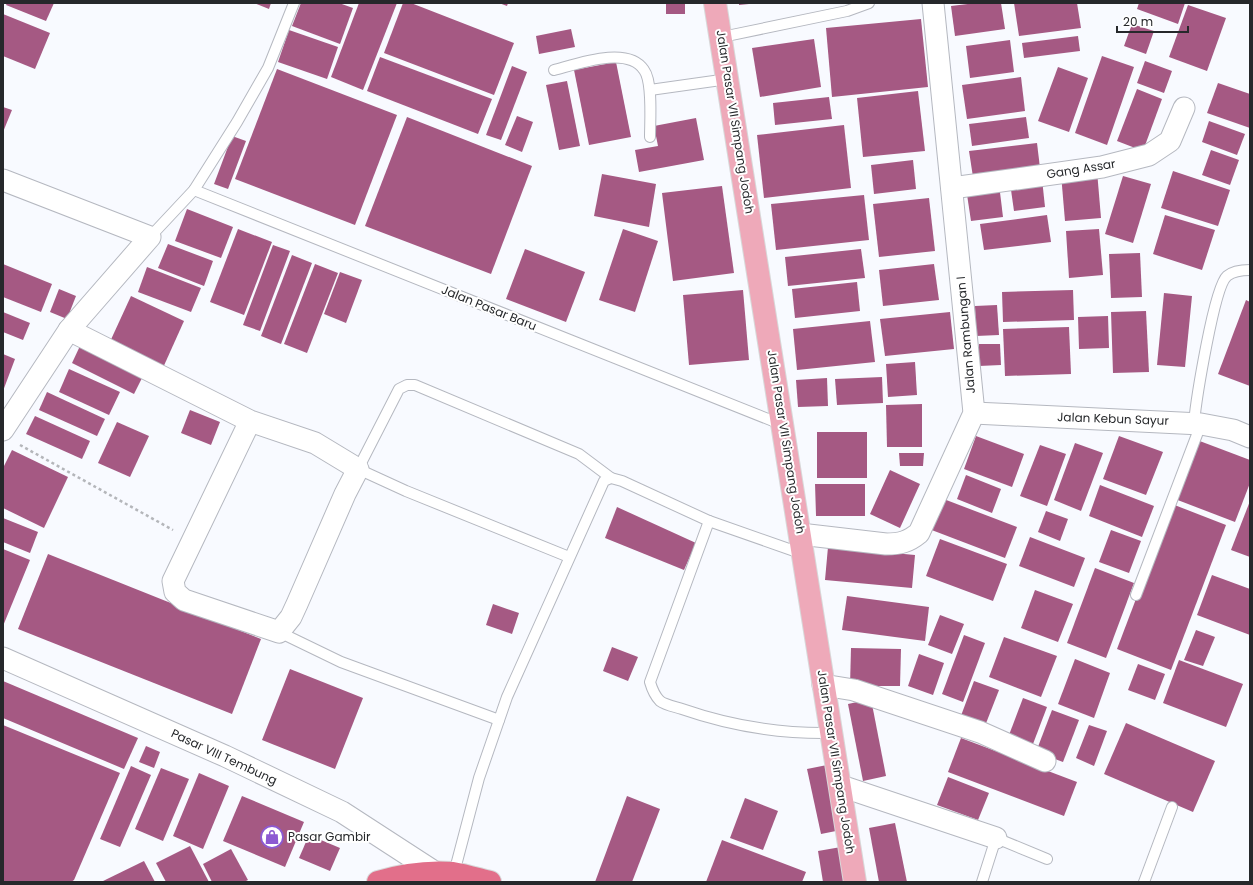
<svg xmlns="http://www.w3.org/2000/svg" width="1253" height="885" viewBox="0 0 1253 885" font-family="Poppins,sans-serif">
	<style>
		.building { fill: #a55983 }
		.lines { fill: none; stroke-linecap: round; stroke-linejoin: round }
		.lane-casing { stroke: #b5b8c0; stroke-width: 12 }
		.street-casing { stroke: #b5b8c0; stroke-width: 23 }
		.primary-casing { stroke: #d8d8d9; stroke-width: 24 }
		.highway-casing { stroke: #d8d8d9; stroke-width: 24 }
		.path { stroke: #b4b6ba; stroke-width: 2.5; stroke-dasharray: 3 3; stroke-linecap: butt }
		.lane { stroke: #fff; stroke-width: 10 }
		.street { stroke: #fff; stroke-width: 21 }
		.primary { stroke: #eea9b9; stroke-width: 22 }
		.highway { stroke: #e26f8a; stroke-width: 22 }
		.labels { text-anchor: middle; stroke-width: 4; stroke-linejoin: round; paint-order: stroke }
		.street-label { font-size: 12px; fill: #26282b; stroke: #fff }
		.poi-label { font-size: 12px; fill: #26282b; stroke: #fff; text-anchor: start }
	</style>
	<rect width="100%" height="100%" fill="#f8faff"/>
	<!-- building -->
	<g class="building">
		<polygon points="7,3 54,3 46,21 6,5"/>
		<polygon points="254,3 271,3 269,9"/>
		<polygon points="301,3 339,3 353,8 340,44 292,26"/>
		<polygon points="359,3 397,3 363,90 331,77"/>
		<polygon points="403,3 411,3 514,43 494,95 384,53"/>
		<polygon points="499,3 508,3 507,6"/>
		<rect x="666" y="3" width="19" height="11"/>
		<polygon points="739,3 749,3 749,4 739,5"/>
		<polygon points="976,3 1001,3 1005,29 955,36 951,6"/>
		<polygon points="1014,3 1077,3 1081,28 1019,36"/>
		<polygon points="1139,3 1185,3 1178,24 1137,9"/>
		<polygon points="1188,5 1226,18 1207,71 1169,57"/>
		<polygon points="3,14 50,33 35,69 3,56"/>
		<polygon points="921,19 928,87 832,97 826,28"/>
		<polygon points="1132,24 1154,31 1146,54 1124,46"/>
		<polygon points="571,29 575,47 539,54 536,36"/>
		<polygon points="289,30 338,47 327,79 278,62"/>
		<polygon points="1078,36 1080,51 1024,58 1022,43"/>
		<polygon points="814,39 821,87 760,97 752,48"/>
		<polygon points="1010,40 1014,72 970,78 966,46"/>
		<polygon points="1102,56 1134,67 1107,145 1075,133"/>
		<polygon points="380,57 492,99 478,134 367,91"/>
		<polygon points="1145,61 1172,71 1164,93 1137,83"/>
		<polygon points="616,62 631,137 589,145 574,70"/>
		<polygon points="512,66 527,72 501,140 486,135"/>
		<polygon points="1058,67 1088,78 1069,132 1038,121"/>
		<polygon points="277,69 397,115 355,225 235,179"/>
		<polygon points="1021,77 1025,111 967,119 962,85"/>
		<polygon points="567,81 580,146 559,150 546,85"/>
		<polygon points="1218,83 1250,94 1250,128 1207,113"/>
		<polygon points="1137,89 1162,99 1143,151 1117,141"/>
		<polygon points="918,91 925,151 863,157 857,98"/>
		<polygon points="829,97 832,119 775,125 773,103"/>
		<polygon points="3,107 12,110 3,132"/>
		<polygon points="517,116 533,122 522,152 505,145"/>
		<polygon points="407,117 532,166 491,274 365,226"/>
		<polygon points="1026,117 1029,138 972,146 969,124"/>
		<polygon points="696,118 704,160 639,172 635,150 658,146 654,126"/>
		<polygon points="1209,121 1245,134 1237,155 1202,142"/>
		<polygon points="844,125 851,188 764,198 757,135"/>
		<polygon points="232,136 246,141 228,189 214,184"/>
		<polygon points="1037,143 1040,168 973,177 969,151"/>
		<polygon points="1211,150 1239,160 1230,185 1202,175"/>
		<polygon points="913,160 916,189 874,194 871,165"/>
		<polygon points="1097,171 1101,218 1065,221 1061,174"/>
		<polygon points="1173,171 1230,190 1218,226 1161,208"/>
		<polygon points="602,174 656,184 649,227 594,216"/>
		<polygon points="1123,176 1151,184 1133,243 1105,234"/>
		<polygon points="1042,179 1045,207 1014,211 1010,183"/>
		<polygon points="999,184 1003,217 971,221 966,188"/>
		<polygon points="722,186 734,273 673,281 662,193"/>
		<polygon points="864,195 869,240 776,250 771,204"/>
		<polygon points="929,198 935,251 879,257 873,204"/>
		<polygon points="187,209 233,227 221,258 175,241"/>
		<polygon points="1047,215 1051,242 984,250 980,224"/>
		<polygon points="1165,215 1215,230 1202,270 1153,254"/>
		<polygon points="238,229 272,242 244,315 210,302"/>
		<polygon points="623,229 658,241 635,312 599,300"/>
		<polygon points="1099,229 1103,275 1069,278 1066,231"/>
		<polygon points="168,244 213,261 204,286 158,268"/>
		<polygon points="273,245 290,251 260,331 243,325"/>
		<polygon points="525,249 585,272 566,322 506,299"/>
		<polygon points="861,249 865,278 788,286 785,257"/>
		<polygon points="1140,253 1142,297 1111,298 1109,254"/>
		<polygon points="292,255 312,263 281,344 261,336"/>
		<polygon points="3,264 52,284 41,312 3,297"/>
		<polygon points="315,264 338,273 307,353 284,344"/>
		<polygon points="934,264 939,300 883,306 879,270"/>
		<polygon points="147,267 201,288 191,312 138,292"/>
		<polygon points="340,272 362,280 346,323 324,314"/>
		<polygon points="857,282 860,311 795,318 792,289"/>
		<polygon points="59,289 76,296 67,319 50,312"/>
		<polygon points="743,290 749,360 689,365 683,295"/>
		<polygon points="1073,290 1074,320 1003,322 1002,292"/>
		<polygon points="1164,293 1192,296 1185,367 1157,365"/>
		<polygon points="131,296 184,321 162,370 108,346"/>
		<polygon points="1246,300 1250,302 1250,386 1218,374"/>
		<polygon points="997,305 999,335 976,336 975,306"/>
		<polygon points="1146,311 1149,372 1113,373 1111,312"/>
		<polygon points="3,312 30,323 23,340 3,332"/>
		<polygon points="950,312 954,349 885,356 880,319"/>
		<polygon points="1108,316 1109,348 1079,349 1078,317"/>
		<polygon points="870,321 875,362 797,370 793,329"/>
		<polygon points="1069,327 1071,374 1005,376 1003,329"/>
		<polygon points="979,344 1000,344 1001,365 979,366"/>
		<polygon points="80,346 143,376 134,394 72,363"/>
		<polygon points="3,354 15,359 3,391"/>
		<polygon points="915,362 917,395 888,397 886,364"/>
		<polygon points="69,369 120,392 109,415 59,392"/>
		<polygon points="882,377 883,403 837,405 835,379"/>
		<polygon points="827,378 828,406 798,407 796,380"/>
		<polygon points="47,392 105,419 97,436 39,410"/>
		<polygon points="922,404 922,447 887,447 886,405"/>
		<polygon points="190,410 220,422 211,445 181,433"/>
		<polygon points="35,416 90,441 82,459 26,434"/>
		<polygon points="117,422 149,436 130,477 98,463"/>
		<rect x="817" y="432" width="50" height="46"/>
		<polygon points="976,436 1024,454 1012,487 964,469"/>
		<polygon points="1119,436 1163,452 1146,495 1103,479"/>
		<polygon points="1197,440 1250,460 1250,483 1235,522 1175,499"/>
		<polygon points="1075,443 1103,453 1081,511 1054,500"/>
		<polygon points="1040,445 1066,454 1047,506 1020,496"/>
		<polygon points="12,450 68,477 44,528 3,508 3,468"/>
		<polygon points="899,453 924,453 923,466 900,466"/>
		<polygon points="890,470 920,484 900,528 870,514"/>
		<polygon points="966,475 1001,489 992,513 957,499"/>
		<polygon points="815,484 865,484 865,516 816,516"/>
		<polygon points="1100,485 1154,506 1142,537 1089,516"/>
		<polygon points="941,498 1017,527 1005,558 929,529"/>
		<polygon points="1250,501 1250,557 1231,550"/>
		<polygon points="1172,504 1226,525 1171,670 1117,649"/>
		<polygon points="617,507 696,543 684,570 605,538"/>
		<polygon points="1046,511 1068,519 1060,541 1038,532"/>
		<polygon points="3,518 38,532 30,553 3,542"/>
		<polygon points="1111,530 1141,541 1129,573 1099,562"/>
		<polygon points="1030,537 1085,558 1074,587 1019,566"/>
		<polygon points="940,539 1007,564 993,601 926,576"/>
		<polygon points="828,547 915,555 912,588 825,580"/>
		<polygon points="3,549 30,560 3,626"/>
		<polygon points="48,554 261,639 232,714 18,629"/>
		<polygon points="1095,568 1134,583 1106,658 1067,643"/>
		<polygon points="1212,575 1250,589 1250,635 1197,615"/>
		<polygon points="1035,590 1073,604 1058,642 1021,628"/>
		<polygon points="847,596 929,607 925,641 842,630"/>
		<polygon points="493,604 519,613 512,634 486,625"/>
		<polygon points="940,615 964,624 952,654 928,645"/>
		<polygon points="1196,630 1215,637 1203,666 1184,660"/>
		<polygon points="964,635 985,643 963,702 942,694"/>
		<polygon points="1004,637 1057,656 1041,697 989,677"/>
		<polygon points="612,647 638,657 628,681 603,671"/>
		<polygon points="851,648 901,649 900,686 850,686"/>
		<polygon points="919,654 944,663 933,695 908,686"/>
		<polygon points="1075,659 1110,673 1094,718 1058,704"/>
		<polygon points="1179,660 1243,684 1226,727 1163,703"/>
		<polygon points="1138,664 1165,674 1155,700 1128,690"/>
		<polygon points="290,669 363,698 335,769 262,740"/>
		<polygon points="3,681 138,738 124,769 3,718"/>
		<polygon points="974,681 999,690 983,731 959,721"/>
		<polygon points="1023,698 1047,707 1033,744 1009,735"/>
		<polygon points="871,699 886,776 863,781 848,704"/>
		<polygon points="1052,710 1079,720 1063,762 1036,752"/>
		<polygon points="1126,723 1215,761 1193,812 1104,774"/>
		<polygon points="3,725 120,773 74,880 71,882 3,882"/>
		<polygon points="1089,725 1107,731 1094,766 1076,758"/>
		<polygon points="961,738 1077,782 1064,816 948,772"/>
		<polygon points="146,746 160,752 154,768 139,762"/>
		<polygon points="827,765 841,830 821,834 807,769"/>
		<polygon points="131,766 151,775 120,847 100,839"/>
		<polygon points="161,768 189,779 163,841 135,829"/>
		<polygon points="199,773 229,786 203,849 173,836"/>
		<polygon points="948,777 989,793 978,820 937,805"/>
		<polygon points="242,796 304,822 285,867 223,841"/>
		<polygon points="627,796 660,809 632,882 595,882"/>
		<polygon points="745,798 778,811 763,850 730,838"/>
		<polygon points="895,823 907,882 879,882 869,828"/>
		<polygon points="309,835 340,848 330,871 299,858"/>
		<polygon points="722,840 806,872 802,882 706,882"/>
		<polygon points="190,846 209,882 166,882 156,863"/>
		<polygon points="841,847 847,882 823,882 818,851"/>
		<polygon points="231,849 248,880 244,882 212,882 203,864"/>
		<polygon points="144,861 155,882 101,882"/>
	</g>
	<g class="lines">
		<!-- lane casing -->
		<g class="lane-casing">
			<g id="lane">
				<polyline points="722,37 847,11 869,3"/>
				<path d="M554 70C577 64 628 45 644 70 653 82 650 121 650 137"/>
				<polyline points="650,90 728,79"/>
				<polyline points="194,190 783,425"/>
				<polyline points="150,237 194,190 237,122 268,68 294,3"/>
				<path d="M1194 423C1196 401 1214 287 1227 276 1233 271 1242 270 1250 270"/>
				<path d="M709 521 650 682C652 689 654 695 660 701 665 705 676 707 682 709 731 726 781 734 832 733"/>
				<polyline points="569,557 406,491 358,469 399,389 407,385 415,385 579,454 611,478"/>
				<polyline points="1136,595 1201,424"/>
				<polyline points="279,632 341,662 499,720"/>
				<polyline points="454,873 479,778 507,697 604,481 611,478 622,481 709,521 803,554"/>
				<polyline points="982,882 996,838 1047,859"/>
				<polyline points="1144,882 1172,807"/>
			</g>
		</g>
		<!-- street casing -->
		<g class="street-casing">
			<g id="street">
				<polyline points="3,180 150,237 69,330 3,430"/>
				<polyline points="952,188 1102,167 1149,155 1170,141 1184,108"/>
				<polyline points="69,330 250,421 315,443 358,469 345,494 297,604 291,617 279,632 184,600 175,592 173,581 250,421"/>
				<polyline points="974,413 1201,424 1233,430 1250,437"/>
				<path d="M800 534 886 544C900 544 908 542 919 533L974 413 933 3"/>
				<polyline points="3,658 225,756 342,812 436,873"/>
				<polyline points="823,685 854,690 980,732 1045,761"/>
				<polyline points="841,786 996,838"/>
			</g>
		</g>
		<!-- primary casing -->
		<g class="primary-casing">
			<polyline id="primary" points="715,3 855,882"/>
		</g>
		<!-- highway casing -->
		<g class="highway-casing">
			<path id="highway" d="M378 882C401 875 429 871 453 873 465 875 478 879 490 882"/>
		</g>
		<!-- path -->
		<polyline class="path" points="20,445 173,530"/>
		<!-- lane -->
		<use href="#lane" class="lane"/>
		<!-- street -->
		<use href="#street" class="street"/>
		<!-- primary -->
		<use href="#primary" class="primary"/>
		<!-- highway -->
		<use href="#highway" class="highway"/>
	</g>
	<!-- icons -->
	<defs>
		<g id="shop-ring" transform="scale(1.15)"><circle r="9.5" fill="#fff" stroke="#8c59d2" stroke-width="1.5"/><path d="M-5-2.5h2.3a2.7 3.5 0 0 1 5.4 0H5L5.5 6h-11ZM-1.5-2.5h3a1.5 2.3 0 0 0-3 0Z" fill="#8c59d2"/></g>
	</defs>
	<g fill-rule="evenodd">
		<use href="#shop-ring" x="272" y="837"/>
	</g>
	<g class="labels">
		<!-- street labels -->
		<g class="street-label">
			<text transform="translate(735 122) rotate(81)" y="4">Jalan Pasar VII Simpang Jodoh</text>
			<text transform="translate(1081 169) rotate(-9)" y="4">Gang Assar</text>
			<text transform="translate(489 308) rotate(22)" y="4">Jalan Pasar Baru</text>
			<text transform="translate(966 335) rotate(-95)" y="4">Jalan Rambungan I</text>
			<text transform="translate(1113 419) rotate(2)" y="4">Jalan Kebun Sayur</text>
			<text transform="translate(786 442) rotate(81)" y="4">Jalan Pasar VII Simpang Jodoh</text>
			<text transform="translate(224 757) rotate(25)" y="4">Pasar VIII Tembung</text>
			<text transform="translate(836 762) rotate(81)" y="4">Jalan Pasar VII Simpang Jodoh</text>
		</g>
		<!-- poi labels -->
		<g class="poi-label">
			<text x="288" y="841">Pasar Gambir</text>
		</g>
	</g>
	<!-- border -->
	<rect width="1253" height="885" fill="none" stroke="#26282b" stroke-width="8"/>
	<!-- scale -->
	<path d="M1117 26v6h71v-6" fill="none" stroke="#26282b" stroke-width="2"/>
	<text x="1123" y="26" font-size="12" fill="#26282b" stroke="#ffffff" stroke-width="3" paint-order="stroke">20 m</text>
</svg>
